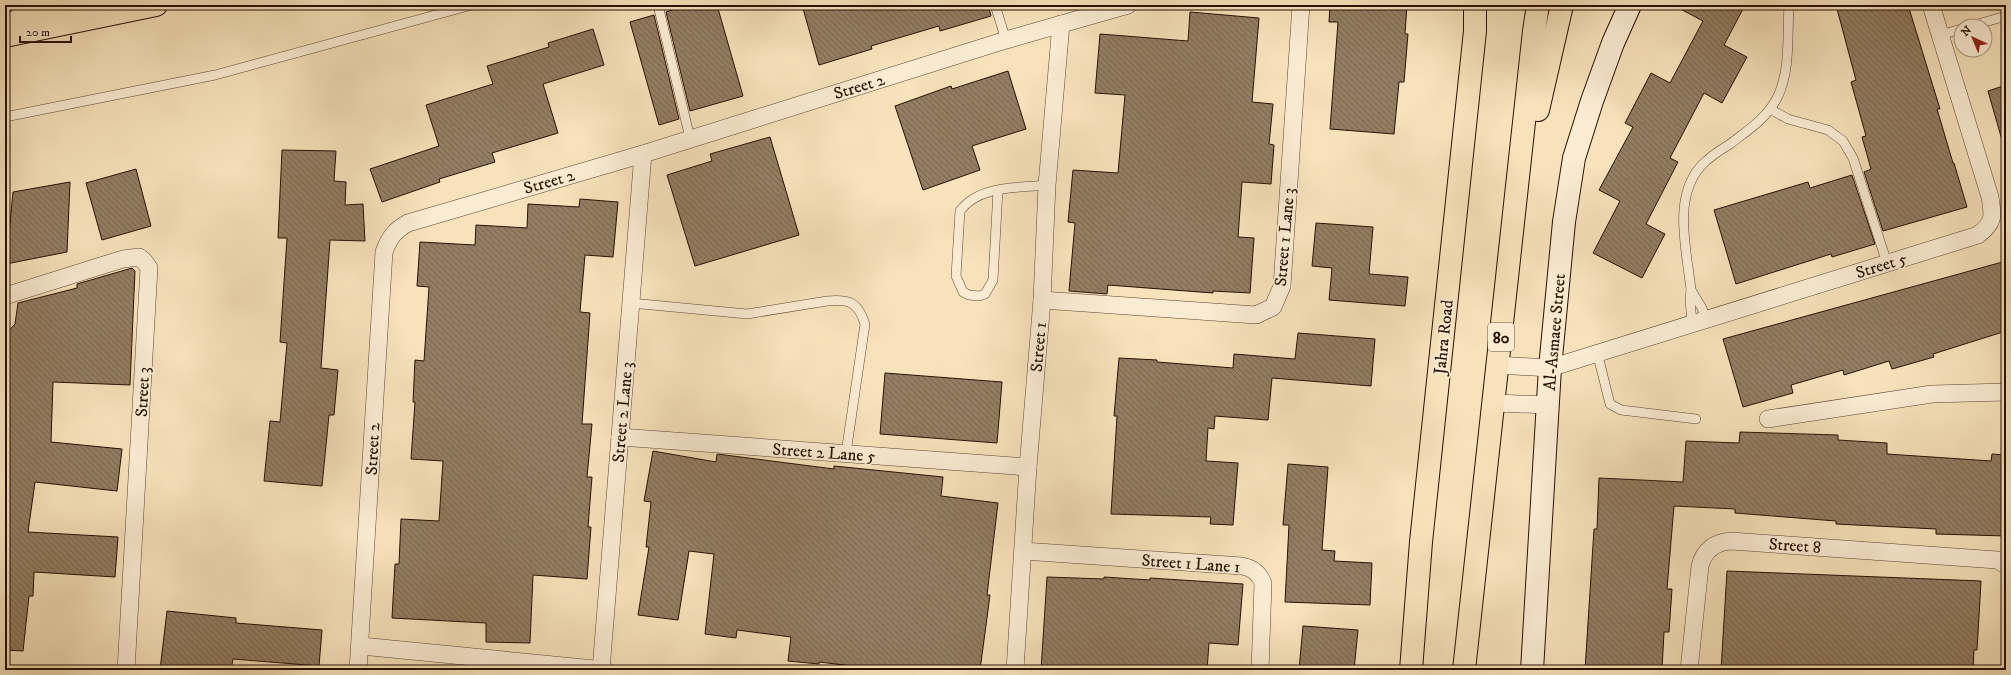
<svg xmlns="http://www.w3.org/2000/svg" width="2011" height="675" viewBox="0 0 2011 675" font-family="'IM FELL DW Pica',serif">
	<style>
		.building { fill: url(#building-back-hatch); stroke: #271002 }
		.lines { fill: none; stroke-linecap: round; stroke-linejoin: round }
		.lane-casing { stroke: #5b4430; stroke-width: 10 }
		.street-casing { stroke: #5b4430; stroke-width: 18 }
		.secondary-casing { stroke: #271002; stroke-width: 24 }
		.highway-casing { stroke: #271002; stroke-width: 24 }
		.lane { stroke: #faecd3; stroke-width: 9 }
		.street { stroke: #faecd3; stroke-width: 17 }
		.secondary { stroke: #faecd3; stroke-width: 22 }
		.highway { stroke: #f7e2bb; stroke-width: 22 }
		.labels { text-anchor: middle; stroke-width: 3.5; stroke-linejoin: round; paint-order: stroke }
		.shield { fill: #faecd3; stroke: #665241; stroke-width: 1 }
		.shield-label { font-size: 16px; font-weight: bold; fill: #271002 }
		.street-label { font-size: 17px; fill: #271002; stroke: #faecd3 }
	</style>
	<defs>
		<pattern id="building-back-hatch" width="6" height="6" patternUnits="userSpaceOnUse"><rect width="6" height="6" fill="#937d62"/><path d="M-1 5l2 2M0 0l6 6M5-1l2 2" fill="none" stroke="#78654f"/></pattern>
	</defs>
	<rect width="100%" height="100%" fill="#f7e2bb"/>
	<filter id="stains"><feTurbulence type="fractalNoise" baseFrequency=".005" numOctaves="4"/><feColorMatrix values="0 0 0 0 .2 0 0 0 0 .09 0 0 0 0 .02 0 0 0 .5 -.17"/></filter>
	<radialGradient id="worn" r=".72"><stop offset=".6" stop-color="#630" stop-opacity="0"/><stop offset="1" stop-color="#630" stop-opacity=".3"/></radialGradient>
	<!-- building -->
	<g class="building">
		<polygon points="686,5 717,5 743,96 690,111 666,12"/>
		<polygon points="802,5 988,5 991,16 940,31 939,26 871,46 872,49 819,65"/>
		<polygon points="1330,5 1407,5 1405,34 1408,34 1404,82 1399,82 1394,134 1330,129 1338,22 1329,22"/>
		<polygon points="1673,5 1745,5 1724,45 1747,57 1722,103 1704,93 1670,158 1678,162 1646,224 1665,234 1642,278 1593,253 1620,201 1599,190 1633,127 1625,123 1651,73 1670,83 1703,21"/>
		<polygon points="1836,5 1908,5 1940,109 1937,109 1953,163 1954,163 1967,207 1883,231 1864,172 1871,169 1862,137 1866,136 1851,82 1856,80"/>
		<polygon points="1190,12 1259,18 1252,102 1273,104 1269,144 1274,145 1271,184 1242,182 1238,237 1254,238 1250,293 1213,291 1213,293 1108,285 1107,294 1069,291 1075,223 1068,222 1073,170 1118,173 1125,95 1095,93 1100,34 1188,41"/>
		<polygon points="654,15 679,119 659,125 630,22"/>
		<polygon points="593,29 604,65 543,84 558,133 492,153 495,162 439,179 440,182 382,202 370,169 439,146 426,105 493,84 487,66 549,47 548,43"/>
		<polygon points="1008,71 1026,129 972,146 980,170 923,190 895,106 951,86 952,89"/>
		<polygon points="2006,85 2006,140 2002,140 1988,91"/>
		<polygon points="770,137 799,235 695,266 667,175 712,161 710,154"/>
		<polygon points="282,150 336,151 334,181 346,182 345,205 363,204 365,241 330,240 321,368 338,370 334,415 329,415 322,486 264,481 270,421 280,422 287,343 280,342 287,238 278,238"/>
		<polygon points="136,169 151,226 102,240 86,183"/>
		<polygon points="1852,175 1875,244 1832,257 1831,254 1736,284 1714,210 1808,182 1810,188"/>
		<polygon points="70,182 67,252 6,264 13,192"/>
		<polygon points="580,199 618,202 613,257 585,255 580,312 590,313 582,424 592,424 587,477 592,477 588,527 591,527 587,579 533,575 530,643 486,642 486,623 392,618 395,564 399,564 401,519 439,521 443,461 411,459 415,402 413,402 415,360 424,361 429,287 417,286 420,242 475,245 476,225 527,228 528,204 579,207"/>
		<polygon points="1316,223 1373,227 1369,274 1408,277 1405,306 1329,300 1332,268 1312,266"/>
		<polygon points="2006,261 2006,331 1933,354 1934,357 1892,369 1889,361 1844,375 1843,370 1791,385 1793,393 1743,407 1723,339"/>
		<polygon points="132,268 135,271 130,385 53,382 51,442 122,449 117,491 35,482 28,532 118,537 115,577 34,572 33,596 29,596 23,651 5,650 5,335 15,324 18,303 77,288 77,284"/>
		<polygon points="1298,333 1375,339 1371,386 1272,378 1268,420 1215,416 1214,429 1208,428 1206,461 1238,463 1233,525 1210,524 1211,517 1111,514 1117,416 1114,416 1119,358 1157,360 1157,362 1233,368 1234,354 1295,359"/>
		<polygon points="885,373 1002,382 997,443 880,434"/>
		<polygon points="1740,432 1838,435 1838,440 1887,443 1887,454 1991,461 1992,454 2006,455 2006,536 1936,534 1936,529 1836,524 1836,521 1735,513 1735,509 1674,506 1667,589 1672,589 1669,632 1664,632 1662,670 1585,670 1594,529 1597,529 1599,478 1683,482 1686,441 1739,443"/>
		<polygon points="653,451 716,462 717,454 834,469 834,466 943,477 941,496 998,503 987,595 990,595 980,670 952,670 919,666 918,670 869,670 869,668 819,662 819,664 788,661 791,637 737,630 736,638 705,634 714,554 689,551 678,620 638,615 649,547 646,547 651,502 644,501"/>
		<polygon points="1288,464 1328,467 1322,550 1335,551 1334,561 1372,563 1370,605 1285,602 1289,525 1283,525"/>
		<polygon points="1727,571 1981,581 1977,650 1974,650 1973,670 1721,670"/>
		<polygon points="1047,577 1104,579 1104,577 1150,580 1150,578 1243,584 1238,645 1209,643 1207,670 1041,670"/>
		<polygon points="167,611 236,618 236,623 322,630 319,666 233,659 231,670 160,670"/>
		<polygon points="1303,626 1358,630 1354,670 1299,670"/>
	</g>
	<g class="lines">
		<!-- lane casing -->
		<g class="lane-casing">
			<g id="lane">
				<polyline points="658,5 690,138"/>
				<polyline points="995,5 1006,40"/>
				<polyline points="1971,26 2006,16"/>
				<polyline points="1940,35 1961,29"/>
				<polyline points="1770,109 1788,119 1828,130 1843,141 1853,158 1887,263"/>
				<polyline points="5,117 215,75 472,5"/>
				<path d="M998 190 993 280 985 294 979 296 969 295 963 292 956 276 960 211C979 185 1018 188 1047 185"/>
				<polyline points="1691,290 1702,308 1705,318"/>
				<path d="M631 303 747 314 827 301C850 299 858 302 865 324L846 453"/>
				<path d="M1692 322 1690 300 1691 290C1687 251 1672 198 1701 166 1709 157 1720 150 1730 144 1748 130 1766 119 1777 98 1791 71 1787 34 1789 5"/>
				<polyline points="1597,352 1610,404 1621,410 1696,419"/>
			</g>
		</g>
		<!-- street casing -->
		<g class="street-casing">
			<g id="street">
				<polyline points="5,296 123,259 139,257 144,261 149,268 126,670"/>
				<polyline points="1042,300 1256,315 1273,307 1282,286 1301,5"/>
				<path d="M1497 365 1550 368 1978 235C1995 222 1993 216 1990 197L1931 5"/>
				<polyline points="1494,403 1548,405"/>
				<polyline points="1768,419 1932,394 2006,392"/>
				<polyline points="620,437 1028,467"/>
				<path d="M1023 551 1242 566C1253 568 1259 573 1263 583L1260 670"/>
				<polyline points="361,646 605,670"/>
				<path d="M358 670 384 252C389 238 395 230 408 223L643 154 1006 40 1128 5"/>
				<polyline points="601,670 643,154"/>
				<polyline points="1015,670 1028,467 1042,300 1047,185 1061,24"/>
				<path d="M1689 670 1700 566C1704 550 1715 542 1731 541L1997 560 2006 565"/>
			</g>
		</g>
		<!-- secondary casing -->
		<g class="secondary-casing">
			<polyline id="secondary" points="1532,670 1550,368 1564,222 1574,158 1592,101 1613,43 1630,5"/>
		</g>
		<!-- highway casing -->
		<g class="highway-casing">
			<g id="highway">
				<polyline points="18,20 69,5"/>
				<polyline points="5,36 156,5"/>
				<polyline points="1538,110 1562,5"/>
				<polyline points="1411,670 1421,542 1475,31 1475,5"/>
				<polyline points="1464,670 1534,31 1538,5"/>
			</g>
		</g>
		<!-- lane -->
		<use href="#lane" class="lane"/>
		<!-- street -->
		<use href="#street" class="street"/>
		<!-- secondary -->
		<use href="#secondary" class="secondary"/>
		<!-- highway -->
		<use href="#highway" class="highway"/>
	</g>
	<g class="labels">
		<!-- shield labels -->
		<rect class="shield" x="1488" y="323" width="26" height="28" rx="3"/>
		<g class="shield-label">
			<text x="1501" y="343">80</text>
		</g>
		<!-- street labels -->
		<g class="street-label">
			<text transform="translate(859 86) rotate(-17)" y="6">Street 2</text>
			<text transform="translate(549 181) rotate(-16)" y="6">Street 2</text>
			<text transform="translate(1284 237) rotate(-85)" y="6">Street 1 Lane 3</text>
			<text transform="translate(1881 265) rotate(-17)" y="6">Street 5</text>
			<text transform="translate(1554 332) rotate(-85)" y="6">Al-Asmaee Street</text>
			<text transform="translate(1443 337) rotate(-84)" y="6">Jahra Road</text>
			<text transform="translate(1038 347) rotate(-85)" y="6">Street 1</text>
			<text transform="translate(142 392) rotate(-87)" y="6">Street 3</text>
			<text transform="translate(622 412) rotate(-85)" y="6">Street 2 Lane 3</text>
			<text transform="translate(372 449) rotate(-87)" y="6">Street 2</text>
			<text transform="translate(824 452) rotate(4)" y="6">Street 2 Lane 5</text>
			<text transform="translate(1795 545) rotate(4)" y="6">Street 8</text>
			<text transform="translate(1191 563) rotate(4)" y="6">Street 1 Lane 1</text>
		</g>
	</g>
	<!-- margin -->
	<rect width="2011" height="675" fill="none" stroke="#f7e2bb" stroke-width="20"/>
	<rect x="6" y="6" width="1999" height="663" fill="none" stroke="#271002" stroke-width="2"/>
	<rect x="10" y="10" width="1991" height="655" fill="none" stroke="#271002"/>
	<!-- north arrow -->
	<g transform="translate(1973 38) rotate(316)"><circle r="19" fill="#faecd3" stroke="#a6947f"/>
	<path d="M0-3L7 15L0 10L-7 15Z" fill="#8f2418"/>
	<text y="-6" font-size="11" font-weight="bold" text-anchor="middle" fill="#271002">N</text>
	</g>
	<!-- scale -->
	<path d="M20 36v6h51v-6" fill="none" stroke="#271002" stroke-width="2"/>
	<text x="26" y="36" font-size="12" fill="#271002" stroke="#faecd3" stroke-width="3" paint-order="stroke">20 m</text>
	<rect width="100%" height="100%" filter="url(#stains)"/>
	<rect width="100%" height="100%" fill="url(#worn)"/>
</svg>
